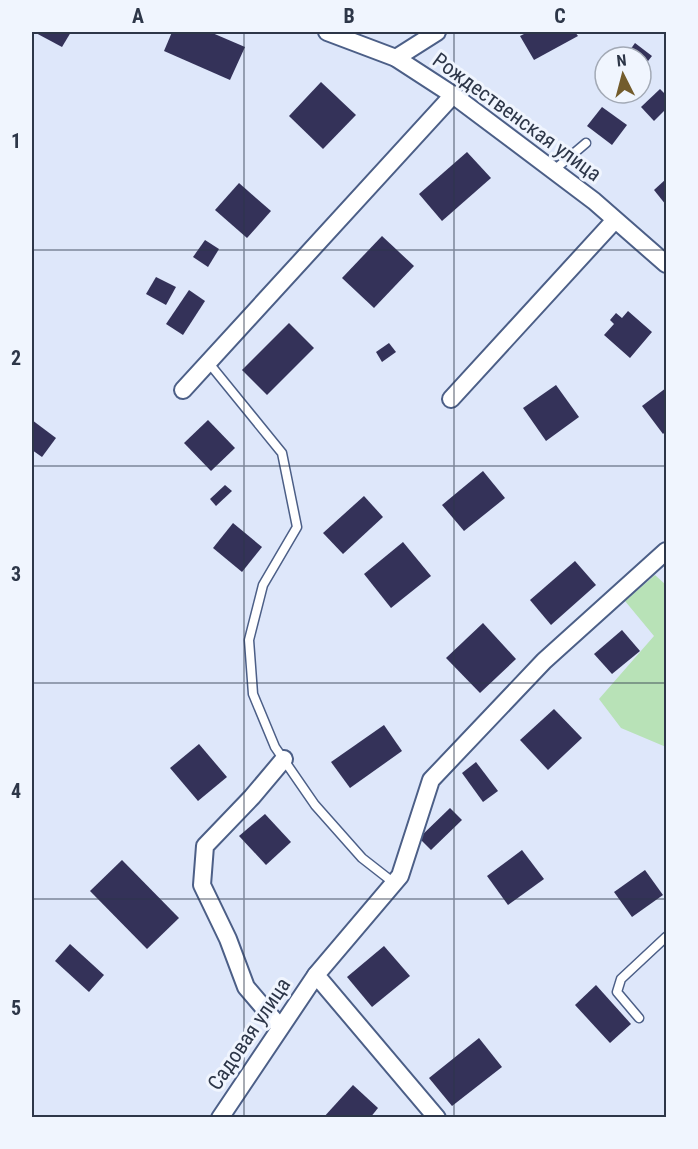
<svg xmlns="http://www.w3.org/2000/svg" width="698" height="1149" viewBox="0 0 698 1149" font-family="'Roboto Condensed',sans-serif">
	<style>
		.green { fill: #b8e2b7 }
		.building { fill: #343259 }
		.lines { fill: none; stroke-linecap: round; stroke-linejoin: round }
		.lane-casing { stroke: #4c5f87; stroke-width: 11 }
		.street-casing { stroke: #4c5f87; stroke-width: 20 }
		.lane { stroke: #fff; stroke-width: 8 }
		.street { stroke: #fff; stroke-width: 16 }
		.grid { fill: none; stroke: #2d3648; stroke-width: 1.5; stroke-opacity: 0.55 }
		.labels { text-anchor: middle; stroke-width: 6; stroke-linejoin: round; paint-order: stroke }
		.street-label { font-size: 21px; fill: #2d3648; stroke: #f0f5fe }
		.neatline { fill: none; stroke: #2d3648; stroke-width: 2 }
		.grid-label { font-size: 20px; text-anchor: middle; font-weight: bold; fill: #2d3648 }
	</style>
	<rect width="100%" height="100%" fill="#dee7fa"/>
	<!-- green -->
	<polygon class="green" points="655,575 666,585 666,747 621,728 599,699 654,636 625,601"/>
	<!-- building -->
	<g class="building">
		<polygon points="34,32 71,32 62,47"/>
		<polygon points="172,32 210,32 245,47 230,80 164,51"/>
		<polygon points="528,32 575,32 578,36 534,60 520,36"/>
		<polygon points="635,43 652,56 641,70 641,57 625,57"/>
		<polygon points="321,82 356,115 323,149 289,116"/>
		<polygon points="660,89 666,95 666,109 654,121 641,107"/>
		<polygon points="602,107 627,125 612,145 587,126"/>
		<polygon points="467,152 491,178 442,221 419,194"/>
		<polygon points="666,179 666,205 654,190"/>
		<polygon points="239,183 271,211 247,238 215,210"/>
		<polygon points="382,236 414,266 374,308 342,278"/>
		<polygon points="205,240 219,249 208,267 193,257"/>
		<polygon points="156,277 176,287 166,305 146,294"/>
		<polygon points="189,290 205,301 183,335 166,324"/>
		<polygon points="628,311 652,332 630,358 604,335 614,324 610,320 616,313 622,318"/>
		<polygon points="289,323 314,348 267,395 242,370"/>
		<polygon points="389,343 396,352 382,362 376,352"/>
		<polygon points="556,385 579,417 546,441 523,408"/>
		<polygon points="666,388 666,431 663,434 642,406"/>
		<polygon points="32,420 56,438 42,457 32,450"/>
		<polygon points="208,420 235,448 211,471 184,443"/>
		<polygon points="483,471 505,498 464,531 442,505"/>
		<polygon points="225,485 232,491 216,506 210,499"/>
		<polygon points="364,496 383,517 343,554 323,533"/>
		<polygon points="233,523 262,547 242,572 213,548"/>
		<polygon points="403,542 431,576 391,608 364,574"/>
		<polygon points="575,561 596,585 551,625 530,600"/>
		<polygon points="483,623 516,659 480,693 446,658"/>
		<polygon points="622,630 640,651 612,674 594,654"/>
		<polygon points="554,709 582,738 548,770 520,740"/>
		<polygon points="384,725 402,751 350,788 331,762"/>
		<polygon points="199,744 227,777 198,801 170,768"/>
		<polygon points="476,762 498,791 483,802 462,773"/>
		<polygon points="450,808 462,820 431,850 419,838"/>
		<polygon points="265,814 291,842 266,865 239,836"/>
		<polygon points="522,850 544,879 508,905 487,876"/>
		<polygon points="122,860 179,918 147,949 90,891"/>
		<polygon points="645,870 663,895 632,917 614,892"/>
		<polygon points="70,944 104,975 89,992 55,961"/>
		<polygon points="384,946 410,976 372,1007 347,977"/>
		<polygon points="596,985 631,1024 610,1043 575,1005"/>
		<polygon points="479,1038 502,1067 452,1106 429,1078"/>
		<polygon points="353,1085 378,1108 370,1118 323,1118"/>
	</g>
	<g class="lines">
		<!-- lane casing -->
		<g class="lane-casing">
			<g id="lane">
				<polyline points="553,171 586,143"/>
				<polyline points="208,362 282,453 297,527 263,585 249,640 253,694 275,747 315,805 362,858 394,883"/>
				<polyline points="639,1018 617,992 621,979 666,937"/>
			</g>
		</g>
		<!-- street casing -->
		<g class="street-casing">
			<g id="street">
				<polyline points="327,32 396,58 453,95 594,201 666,264"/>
				<polyline points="396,58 437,32"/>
				<polyline points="183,390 453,95"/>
				<polyline points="451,399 615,220"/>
				<polyline points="280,1027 246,987 228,939 202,885 205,846 252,797 284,759"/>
				<polyline points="220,1118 316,975"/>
				<polyline points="437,1118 316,975 400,876 431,780 544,661 666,551"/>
			</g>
		</g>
		<!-- lane -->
		<use href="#lane" class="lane"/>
		<!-- street -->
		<use href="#street" class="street"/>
	</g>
	<!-- grid -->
	<path class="grid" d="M244 32V1118M454 32V1118M32 250H666M32 466H666M32 683H666M32 899H666"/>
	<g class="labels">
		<!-- street labels -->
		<g class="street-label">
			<text transform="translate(517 117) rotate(36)" y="7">Рождественская улица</text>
			<text transform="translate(249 1034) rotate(-56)" y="7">Садовая улица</text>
		</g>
	</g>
	<!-- border -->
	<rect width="698" height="1149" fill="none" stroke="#f0f5fe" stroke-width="66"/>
	<!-- north arrow -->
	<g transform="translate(623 75) rotate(354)"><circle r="28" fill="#f0f5fe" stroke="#a2a9b5" stroke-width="1.5"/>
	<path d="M0-4.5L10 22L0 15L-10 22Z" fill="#735c2c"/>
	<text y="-9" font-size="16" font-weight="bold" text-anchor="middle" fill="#2d3648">N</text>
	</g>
	<rect x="33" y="33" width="632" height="1083" class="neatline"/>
	<g class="grid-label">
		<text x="138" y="23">A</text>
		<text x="349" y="23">B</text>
		<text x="560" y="23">C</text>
		<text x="16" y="148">1</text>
		<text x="16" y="365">2</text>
		<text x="16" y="581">3</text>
		<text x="16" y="798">4</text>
		<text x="16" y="1015">5</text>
	</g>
</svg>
